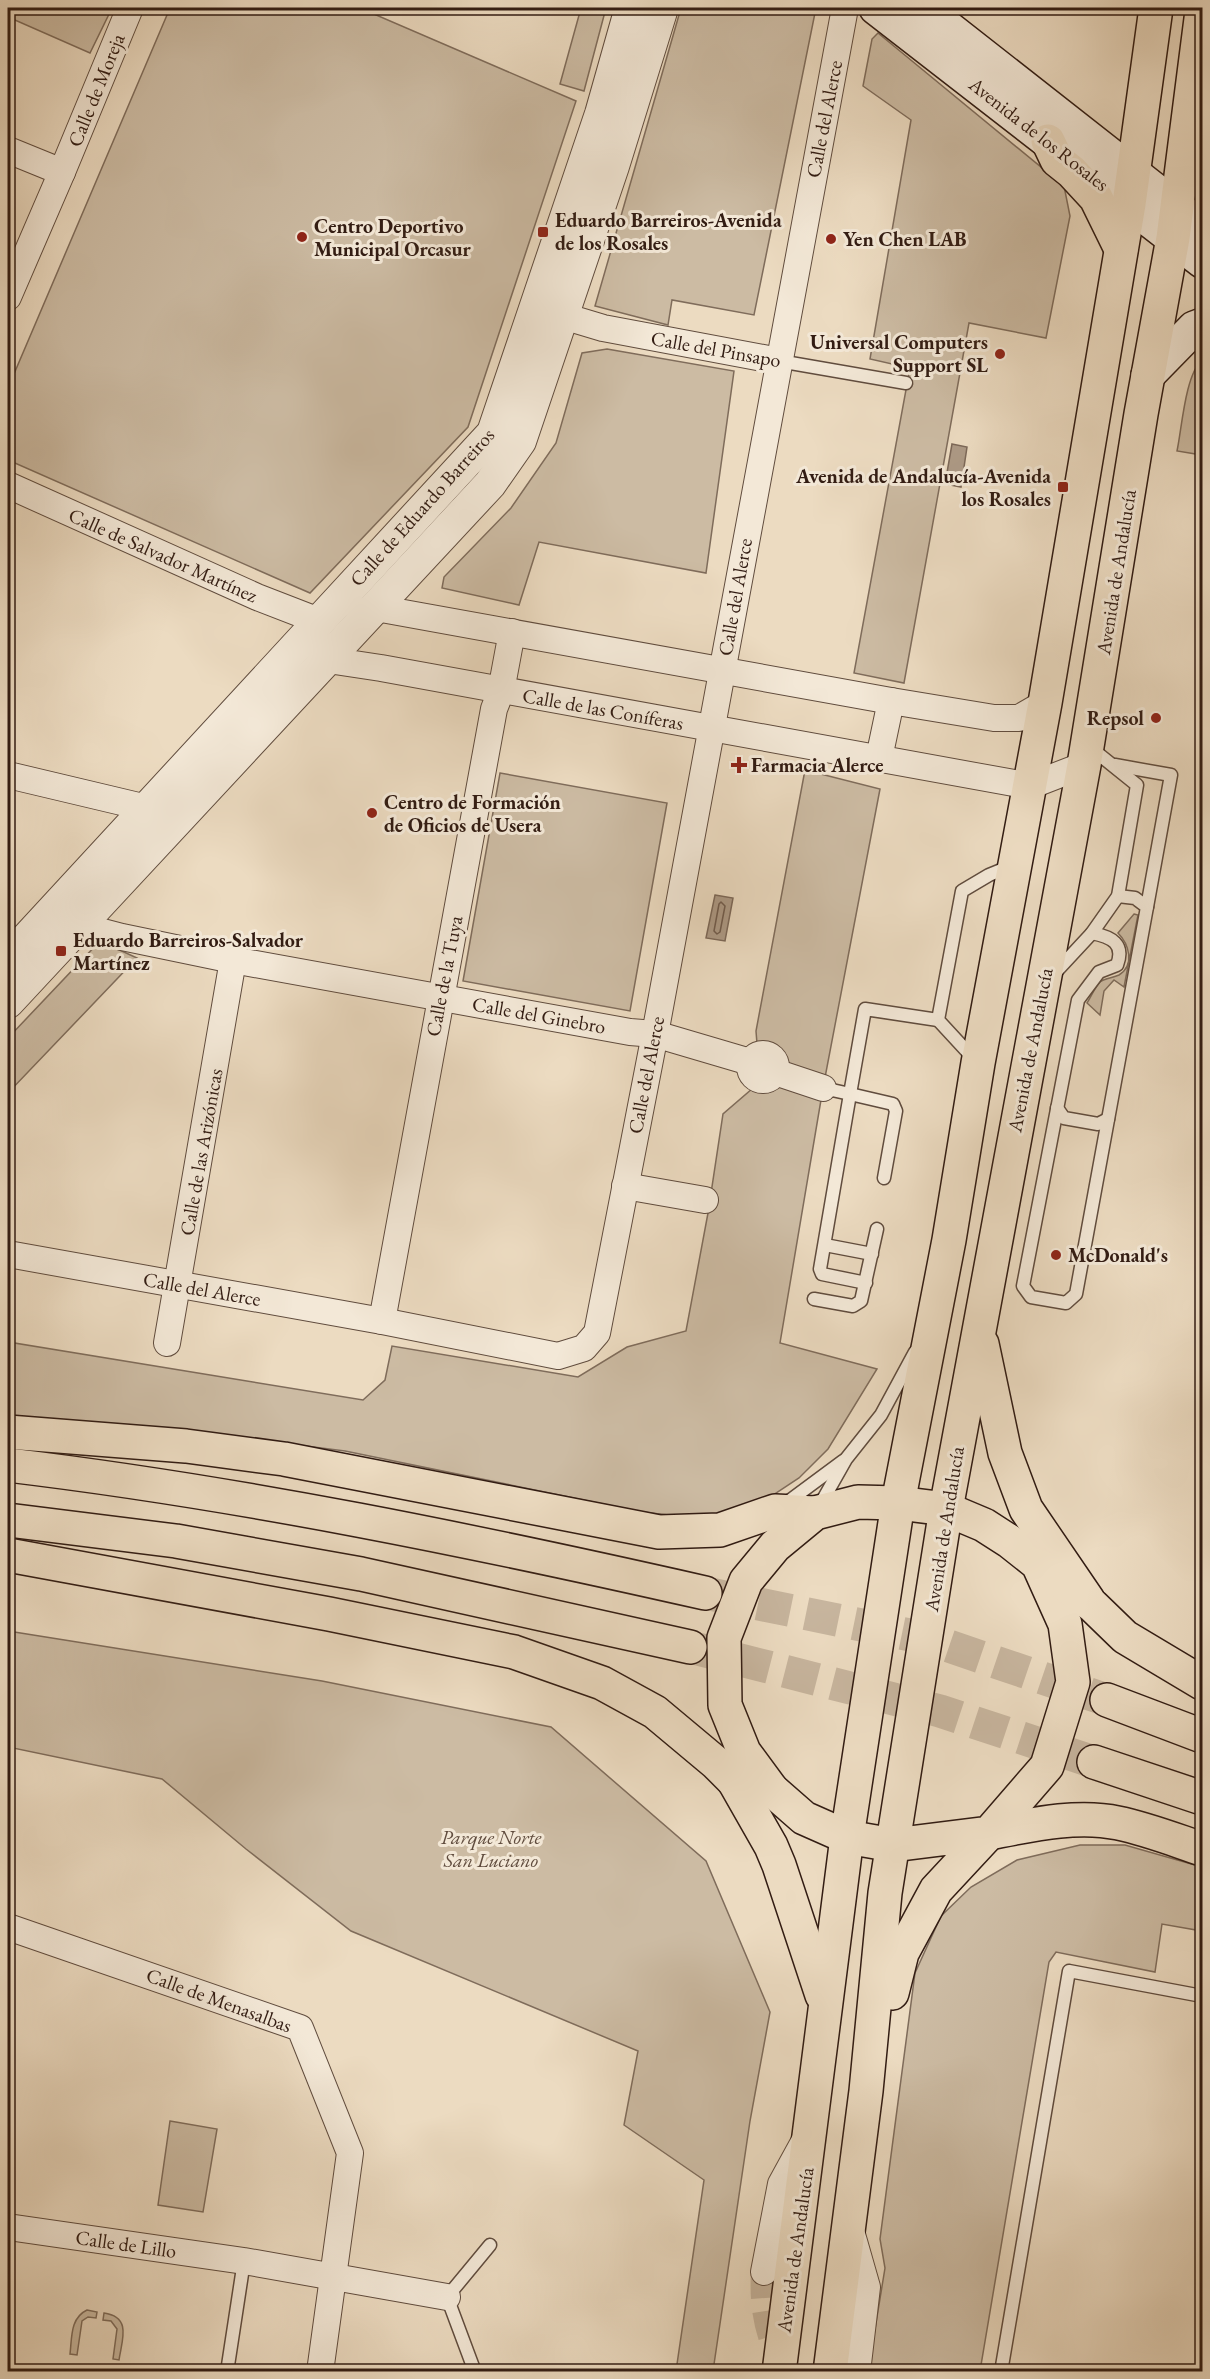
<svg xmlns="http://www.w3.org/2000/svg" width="1210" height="2379" viewBox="0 0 1210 2379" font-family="'EB Garamond',serif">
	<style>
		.green { fill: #ccbba3; stroke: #7f6c5b; stroke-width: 1.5 }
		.water { fill: #ad9a86; stroke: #7c6858; stroke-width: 1.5 }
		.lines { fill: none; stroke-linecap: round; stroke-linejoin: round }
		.shore { stroke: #705b4c; stroke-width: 1.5 }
		.minor-tunnel { stroke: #c7b59e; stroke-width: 26; stroke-dasharray: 26 13; stroke-linecap: butt }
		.motorway-tunnel { stroke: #c7b59e; stroke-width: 33; stroke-dasharray: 33 16; stroke-linecap: butt }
		.service-casing { stroke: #604c3e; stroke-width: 15 }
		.minor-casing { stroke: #604c3e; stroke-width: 28 }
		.tertiary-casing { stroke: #604c3e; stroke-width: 34 }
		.secondary-casing { stroke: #321c13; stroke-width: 36 }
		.primary-casing { stroke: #321c13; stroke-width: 36 }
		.motorway-casing { stroke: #321c13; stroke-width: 36 }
		.service { stroke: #f3e8d7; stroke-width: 12 }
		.minor { stroke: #f3e8d7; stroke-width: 26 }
		.tertiary { stroke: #f3e8d7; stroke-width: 32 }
		.secondary { stroke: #f3e8d7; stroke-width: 33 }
		.primary { stroke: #ecdbc1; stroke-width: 33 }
		.motorway { stroke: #ecdbc1; stroke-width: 33 }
		.poi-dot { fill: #8f2418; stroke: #f3e8d7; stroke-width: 2 }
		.labels { text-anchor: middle; stroke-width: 6; stroke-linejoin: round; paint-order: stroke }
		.street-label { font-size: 20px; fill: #321c13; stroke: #f3e8d7 }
		.poi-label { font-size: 20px; font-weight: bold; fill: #321c13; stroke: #f3e8d7; text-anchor: start }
		.park-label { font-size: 20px; font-style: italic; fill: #604c3e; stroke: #f3e8d7 }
	</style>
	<rect width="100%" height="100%" fill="#ecdbc1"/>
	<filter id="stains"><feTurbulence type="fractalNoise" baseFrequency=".00333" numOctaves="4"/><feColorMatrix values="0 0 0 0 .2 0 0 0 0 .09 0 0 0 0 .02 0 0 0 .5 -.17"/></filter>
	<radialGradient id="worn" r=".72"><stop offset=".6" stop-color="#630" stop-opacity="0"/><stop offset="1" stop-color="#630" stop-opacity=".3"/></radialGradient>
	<!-- green -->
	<g class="green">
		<polygon points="8,8 112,8 90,53 8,17"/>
		<polygon points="170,8 360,8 576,101 468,427 310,593 8,460 8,388"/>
		<polygon points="581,8 606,8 584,91 560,84"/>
		<polygon points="681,8 816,8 754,315 672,300 668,325 595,306"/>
		<polygon points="878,33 1064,186 1070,216 1046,338 969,323 904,683 854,673 910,368 870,359 911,120 863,86 872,39"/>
		<polygon points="607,349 734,371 706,573 539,542 519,605 442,588 444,577 511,508 556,443 582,353"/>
		<path d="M1202 360V455L1177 451C1182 428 1185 375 1202 360Z"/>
		<polygon points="805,770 880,789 823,1088 780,1343 877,1369 828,1449 799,1478 761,1503 705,1519 642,1512 345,1451 155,1427 8,1417 8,1342 363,1400 385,1380 392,1346 578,1377 627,1347 686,1331 708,1213 723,1114 760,1082 756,1031"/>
		<polygon points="500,773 667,803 630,1011 463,981"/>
		<path d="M1134 914 1138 915 1124 987 1114 980 1104 991 1100 1015 1087 1003C1091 997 1095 987 1100 982 1105 978 1113 978 1119 975 1135 965 1129 944 1118 933Z"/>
		<polygon points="100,941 137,958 8,1093 8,1038"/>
		<polygon points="8,1631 322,1681 551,1727 706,1861 770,2012 750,2121 713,2371 676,2371 704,2180 624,2125 638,2051 351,1931 246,1849 162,1779 8,1747"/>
		<polygon points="1080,1845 1125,1845 1202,1867 1202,1931 1162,1924 1155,1972 1056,1952 1049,1962 980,2371 868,2372 885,2268 880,2239 915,1973 941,1916 971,1887 1017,1860"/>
		<polygon points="170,2121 217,2129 203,2212 158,2205"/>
		<path d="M87 2310 97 2312 96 2318 88 2317 82 2321 77 2355 70 2354C72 2338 70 2318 87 2310Z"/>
		<path d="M104 2313C132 2317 122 2340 119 2360L113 2359 117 2329 111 2321 103 2320Z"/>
	</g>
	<!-- water -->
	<g class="water">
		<polygon points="952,444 967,447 961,487 945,484"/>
		<polygon points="715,895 733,898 725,941 706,938"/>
	</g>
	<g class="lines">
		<!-- shore -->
		<polygon class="shore" points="721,902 725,906 720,932 717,934 714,931 719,904"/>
		<!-- minor-tunnel -->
		<path class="minor-tunnel" d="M764 2272C762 2306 767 2331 781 2362"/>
		<!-- motorway-tunnel -->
		<g class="motorway-tunnel">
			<polyline points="710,1594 925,1638 1107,1700"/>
			<polyline points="690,1647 940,1711 1094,1762"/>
		</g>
		<!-- service casing -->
		<g class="service-casing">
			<g id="service">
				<polyline points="779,361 906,383"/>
				<polyline points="1115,765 1171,775 1147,907"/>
				<path d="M1092 933C1112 937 1125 944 1117 965L1099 972 1078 1000 1023 1286 1031 1297 1066 1303 1076 1294 1147 907 1135 898 1118 896"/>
				<polyline points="1053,975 1092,933 1118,896 1137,785 1091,748"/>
				<polyline points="974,1059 938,1020 962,891 989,875 1011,866"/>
				<polyline points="823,1088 850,1094 865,1009 938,1020"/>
				<polyline points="1057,1108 1064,1118 1098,1124 1108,1119"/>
				<polyline points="825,1245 872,1254"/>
				<polyline points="866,1283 822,1274 820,1269 850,1094 893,1104 896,1111 884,1178"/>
				<polyline points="814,1299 853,1306 861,1301 877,1229"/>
				<polyline points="785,1504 843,1461"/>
				<polyline points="820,1505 846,1459 881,1415 915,1352"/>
				<polyline points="227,2372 244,2261"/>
				<polyline points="475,2372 447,2297 490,2245"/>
				<polyline points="1001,2372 1069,1971 1202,1996"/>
			</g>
		</g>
		<!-- minor casing -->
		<g class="minor-casing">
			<g id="minor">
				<polyline points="8,150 62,172"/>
				<polyline points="8,297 62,172 130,8"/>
				<polyline points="563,316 603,328 779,361"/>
				<polyline points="8,485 257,597 319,621"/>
				<polyline points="360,612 376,608 891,701 994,718 1019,718 1045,703"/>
				<polyline points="324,645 328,660 381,668 1030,786 1084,765"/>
				<polyline points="879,758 891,701"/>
				<polyline points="8,775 147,808"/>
				<polyline points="80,926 122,937 233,960 630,1032 655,1034 750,1062"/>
				<circle cx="763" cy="1067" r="13"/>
				<polyline points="775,1072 823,1088"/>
				<polyline points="625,1186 705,1200"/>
				<polyline points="8,1254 382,1321 558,1356 584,1348 597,1333 655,1034 845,8"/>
				<polyline points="382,1321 494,709 501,691 512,632"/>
				<polyline points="167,1343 233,960"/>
				<polyline points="8,1927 300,2028 350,2153 320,2372"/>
				<polyline points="8,2227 244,2261 447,2297"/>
				<polyline points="851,2231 867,2287 857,2372"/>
				<polyline points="764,2272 781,2184 804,2142"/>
			</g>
		</g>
		<!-- tertiary casing -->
		<g class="tertiary-casing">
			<g id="tertiary">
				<polyline points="8,959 493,433 601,114 631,8"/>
				<polyline points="8,1002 490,484 520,441 613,166 662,8"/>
			</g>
		</g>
		<!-- secondary casing -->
		<g class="secondary-casing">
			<g id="secondary">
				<polyline points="876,8 1202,261"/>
				<polyline points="923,8 1202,227"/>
				<polyline points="1148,375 1194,328 1202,325"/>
			</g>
		</g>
		<!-- primary casing -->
		<g class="primary-casing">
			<g id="primary">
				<polyline points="1048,141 1057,160 1072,172 1096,198 1121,249"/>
				<polyline points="982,1344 1005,1453 1026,1509 1088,1600"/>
				<polyline points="734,1781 771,1846 779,1865 822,1995"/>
				<polyline points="892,1993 902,1953 936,1890 989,1833 1047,1766 1073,1682 1065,1624 1038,1564 1009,1541 984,1525 946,1509 898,1503 858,1502 815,1513 775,1546 746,1581 724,1638 725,1705 744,1752 772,1790 804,1818 847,1837 893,1845 989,1833"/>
				<polyline points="779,2372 847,1837 898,1503 949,1240 978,1063 1045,703 1129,204 1156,8"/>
				<polyline points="830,2372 866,2091 885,1893 946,1509 1084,765 1141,414 1173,238 1202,11"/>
			</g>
		</g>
		<!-- motorway casing -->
		<g class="motorway-casing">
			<g id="motorway">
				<polyline points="8,1432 186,1446 284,1459 659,1532 720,1530 775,1511 815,1513"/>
				<path d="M8 1465C242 1493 475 1541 705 1593"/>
				<polyline points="8,1520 176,1541 361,1574 690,1647"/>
				<polyline points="8,1555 329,1614 514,1652 602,1683 655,1712 716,1763 734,1781 772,1790"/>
				<polyline points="1038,1564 1093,1606 1125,1637 1202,1683"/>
				<polyline points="1107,1700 1202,1736"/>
				<polyline points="1094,1762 1202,1798"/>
				<path d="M989 1833C1030 1825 1077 1814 1118 1823 1147 1829 1175 1840 1202 1849"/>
			</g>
		</g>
		<!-- service -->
		<use href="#service" class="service"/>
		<!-- minor -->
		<use href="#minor" class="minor"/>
		<!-- tertiary -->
		<use href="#tertiary" class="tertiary"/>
		<!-- secondary -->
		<use href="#secondary" class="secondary"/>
		<!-- primary -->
		<use href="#primary" class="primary"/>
		<!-- motorway -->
		<use href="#motorway" class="motorway"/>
	</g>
	<!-- markers -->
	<g class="poi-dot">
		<rect x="537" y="226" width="12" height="12" rx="3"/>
		<circle cx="302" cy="237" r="6"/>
		<circle cx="831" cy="239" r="6"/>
		<circle cx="1000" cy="354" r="6"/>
		<rect x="1057" y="481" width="12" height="12" rx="3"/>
		<circle cx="1156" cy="718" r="6"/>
		<path d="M736 756h6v6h6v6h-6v6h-6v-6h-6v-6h6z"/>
		<circle cx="372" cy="813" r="6"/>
		<rect x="55" y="945" width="12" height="12" rx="3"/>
		<circle cx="1056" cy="1255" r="6"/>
	</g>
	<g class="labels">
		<!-- street labels -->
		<g class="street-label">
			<text transform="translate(96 90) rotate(-68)" y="7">Calle de Moreja</text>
			<text transform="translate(824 119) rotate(-79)" y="7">Calle del Alerce</text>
			<text transform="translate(1039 134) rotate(38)" y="7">Avenida de los Rosales</text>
			<text transform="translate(716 349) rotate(10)" y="7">Calle del Pinsapo</text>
			<text transform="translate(422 507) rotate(-48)" y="7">Calle de Eduardo Barreiros</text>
			<text transform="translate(163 555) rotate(24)" y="7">Calle de Salvador Martínez</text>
			<text transform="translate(1116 572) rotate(-81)" y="7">Avenida de Andalucía</text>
			<text transform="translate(735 597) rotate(-80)" y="7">Calle del Alerce</text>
			<text transform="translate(603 709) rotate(10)" y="7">Calle de las Coníferas</text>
			<text transform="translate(444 976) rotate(-79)" y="7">Calle de la Tuya</text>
			<text transform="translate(539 1015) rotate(10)" y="7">Calle del Ginebro</text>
			<text transform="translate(1030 1050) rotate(-79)" y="7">Avenida de Andalucía</text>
			<text transform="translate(646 1075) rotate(-79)" y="7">Calle del Alerce</text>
			<text transform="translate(201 1152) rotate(-80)" y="7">Calle de las Arizónicas</text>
			<text transform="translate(202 1289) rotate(10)" y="7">Calle del Alerce</text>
			<text transform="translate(944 1529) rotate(-81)" y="7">Avenida de Andalucía</text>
			<text transform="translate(219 2000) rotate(20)" y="7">Calle de Menasalbas</text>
			<text transform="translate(126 2244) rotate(8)" y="7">Calle de Lillo</text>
			<text transform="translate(795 2250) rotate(-82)" y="7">Avenida de Andalucía</text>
		</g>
		<!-- poi labels -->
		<g class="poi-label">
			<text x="555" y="227">Eduardo Barreiros-Avenida<tspan x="555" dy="23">de los Rosales</tspan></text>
			<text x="314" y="233">Centro Deportivo<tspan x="314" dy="23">Municipal Orcasur</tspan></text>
			<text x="843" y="246">Yen Chen LAB</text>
			<text x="988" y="349" text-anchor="end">Universal Computers<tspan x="988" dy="23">Support SL</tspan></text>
			<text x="1051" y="483" text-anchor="end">Avenida de Andalucía-Avenida<tspan x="1051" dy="23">los Rosales</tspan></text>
			<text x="1144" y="725" text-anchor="end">Repsol</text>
			<text x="751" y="772">Farmacia Alerce</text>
			<text x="384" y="809">Centro de Formación<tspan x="384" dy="23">de Oficios de Usera</tspan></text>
			<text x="73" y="947">Eduardo Barreiros-Salvador<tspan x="73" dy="23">Martínez</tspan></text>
			<text x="1068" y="1262">McDonald's</text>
		</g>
		<!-- park labels -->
		<g class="park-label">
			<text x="491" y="1844">Parque Norte<tspan x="491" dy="23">San Luciano</tspan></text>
		</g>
	</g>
	<!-- margin -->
	<rect width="1210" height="2379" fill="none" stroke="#ecdbc1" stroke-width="30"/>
	<rect x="9" y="9" width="1192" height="2361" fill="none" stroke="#321c13" stroke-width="3"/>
	<rect x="15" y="15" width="1180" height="2349" fill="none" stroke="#321c13" stroke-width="1.5"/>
	<rect width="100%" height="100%" filter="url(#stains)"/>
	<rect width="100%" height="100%" fill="url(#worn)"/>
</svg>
